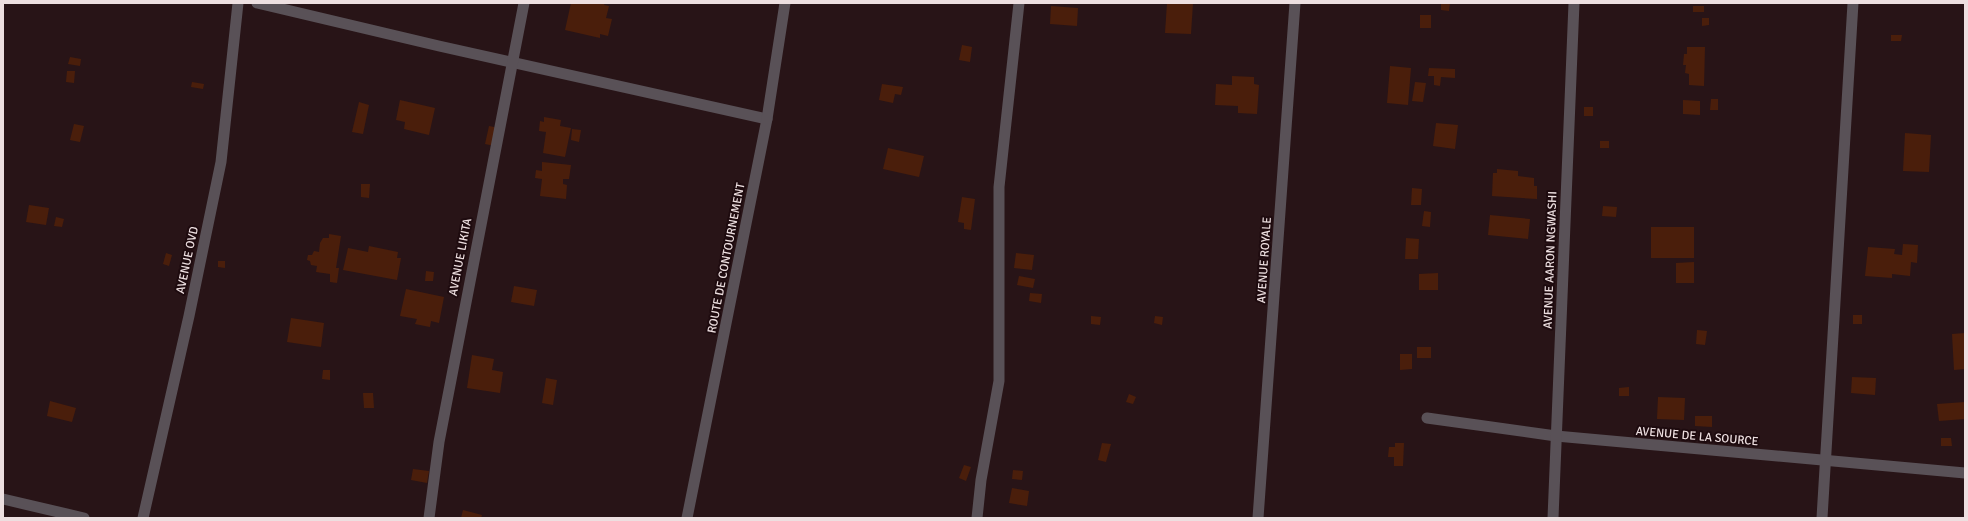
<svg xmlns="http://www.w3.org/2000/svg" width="1968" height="521" viewBox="0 0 1968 521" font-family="Signika,sans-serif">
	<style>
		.building { fill: #4a1e0b }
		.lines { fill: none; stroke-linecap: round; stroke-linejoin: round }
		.minor { stroke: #595157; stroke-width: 11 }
		.tertiary { stroke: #595157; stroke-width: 11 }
		.labels { text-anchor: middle; stroke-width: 4; stroke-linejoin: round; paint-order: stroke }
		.street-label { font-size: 12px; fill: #eddfe0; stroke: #1e0b0f }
	</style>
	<rect width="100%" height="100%" fill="#281417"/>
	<!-- building -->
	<g class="building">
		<polygon points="571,3 605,3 604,5 609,6 606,18 612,19 608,36 600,34 600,38 565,30"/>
		<polygon points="1167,3 1193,3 1191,34 1165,33"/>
		<polygon points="1441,3 1450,3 1449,11 1441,10"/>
		<polygon points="1051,6 1078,8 1077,26 1050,24"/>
		<rect x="1693" y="6" width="11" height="6"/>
		<rect x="1420" y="15" width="11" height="13"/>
		<polygon points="1702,18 1709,18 1709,25 1702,26"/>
		<polygon points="1891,35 1902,35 1901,41 1891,41"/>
		<polygon points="962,45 972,47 970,62 959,60"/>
		<polygon points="1687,47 1705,47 1704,86 1689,85 1689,74 1685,73 1686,65 1683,65 1684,54 1687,54"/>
		<polygon points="70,57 81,59 80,66 68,64"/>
		<polygon points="1390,66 1411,68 1408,105 1387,103"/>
		<polygon points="1429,68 1455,69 1455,78 1441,77 1440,86 1434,85 1434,76 1428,76"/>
		<polygon points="67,71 75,71 74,83 66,82"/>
		<polygon points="1232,76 1254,77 1254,84 1259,85 1257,114 1238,113 1238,106 1215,105 1216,84 1232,85"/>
		<polygon points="192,82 204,84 203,89 191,87"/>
		<polygon points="1415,82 1426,83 1423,102 1412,101"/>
		<polygon points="882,84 903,87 901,95 895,94 893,103 879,100"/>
		<polygon points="1711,99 1718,99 1718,110 1710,110"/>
		<polygon points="400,100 435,108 429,135 404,129 405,122 396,120"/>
		<polygon points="1683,100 1700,101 1700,115 1683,114"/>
		<polygon points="359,102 369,105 363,134 352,132"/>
		<rect x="1584" y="107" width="9" height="9"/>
		<polygon points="544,117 561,120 560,126 571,128 565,157 543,153 546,132 539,131 540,121 544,122"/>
		<polygon points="1436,123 1458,125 1455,149 1433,146"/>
		<polygon points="74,124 84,126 80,142 70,140"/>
		<polygon points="489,126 499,128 495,146 485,144"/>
		<polygon points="572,129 581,130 579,142 571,140"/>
		<polygon points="1905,133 1931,135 1929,172 1903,171"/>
		<rect x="1600" y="141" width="9" height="7"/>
		<polygon points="888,148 924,156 919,177 883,169"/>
		<polygon points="542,162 571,165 569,179 563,179 563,184 567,185 566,199 540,196 542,179 535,178 536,170 542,171"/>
		<polygon points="1497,169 1518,171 1518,176 1534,178 1534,186 1537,186 1537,199 1492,196 1493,173 1497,173"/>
		<polygon points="361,184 370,184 369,198 361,197"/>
		<polygon points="1412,188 1422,189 1421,205 1411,205"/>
		<polygon points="962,197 975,199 971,230 964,229 964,223 958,222"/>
		<polygon points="29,205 49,208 46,225 26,222"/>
		<polygon points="1603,206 1617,207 1616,217 1602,216"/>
		<polygon points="1424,211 1431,212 1430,227 1422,226"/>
		<polygon points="1490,215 1530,219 1528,239 1488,235"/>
		<polygon points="56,217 64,219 62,227 54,226"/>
		<rect x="1651" y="227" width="43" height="31"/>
		<polygon points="329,234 341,236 336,268 339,268 337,283 330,282 330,274 316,272 317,266 311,265 310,261 307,260 308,255 312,255 314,251 319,252 320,243 323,238 329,238"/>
		<polygon points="1406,238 1419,239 1418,259 1405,259"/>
		<polygon points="1903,244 1918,245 1917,263 1911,262 1910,276 1892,274 1892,278 1865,276 1868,247 1895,249 1894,254 1902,255"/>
		<polygon points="369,246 398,252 397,258 401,258 397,280 343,270 348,248 368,252"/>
		<polygon points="166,253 172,255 169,266 163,264"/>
		<polygon points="1016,253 1034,255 1032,270 1014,268"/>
		<polygon points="218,261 225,261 225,268 218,267"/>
		<polygon points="1694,262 1694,283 1676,283 1676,263"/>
		<polygon points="426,271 434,272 433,281 425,281"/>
		<polygon points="1438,273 1438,290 1419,290 1419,274"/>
		<polygon points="1019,276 1035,279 1033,288 1017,285"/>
		<polygon points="514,286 537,290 534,306 511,302"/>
		<polygon points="406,289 444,297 439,323 431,321 430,327 415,324 417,319 400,316"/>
		<polygon points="1030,293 1042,294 1041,303 1029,301"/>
		<rect x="1853" y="315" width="9" height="9"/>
		<polygon points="1091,316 1101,317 1100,325 1091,324"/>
		<polygon points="1155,316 1163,317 1162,325 1154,323"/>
		<polygon points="291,318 324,323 321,347 287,342"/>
		<polygon points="1697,330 1707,331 1705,345 1696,344"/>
		<polygon points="1965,333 1965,369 1954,370 1952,334"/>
		<rect x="1417" y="347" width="14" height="11"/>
		<polygon points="1400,354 1412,354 1412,369 1400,370"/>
		<polygon points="472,355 494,359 492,370 503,372 500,393 467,388"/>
		<polygon points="323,370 330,370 330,380 322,379"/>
		<polygon points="1852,377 1876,378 1875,395 1851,393"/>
		<polygon points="546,378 557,380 553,405 542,403"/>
		<polygon points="1629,387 1629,396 1619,396 1619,388"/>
		<polygon points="363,393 373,393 374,408 364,408"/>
		<polygon points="1129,394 1136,397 1133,404 1126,402"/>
		<polygon points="1658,397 1685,398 1684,420 1657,419"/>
		<polygon points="50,401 76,408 72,422 47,416"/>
		<polygon points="1965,402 1965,419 1939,421 1937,404"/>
		<polygon points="1695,416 1712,416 1712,427 1695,426"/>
		<polygon points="1941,438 1951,438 1952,446 1941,446"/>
		<polygon points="1102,443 1111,444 1106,462 1098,460"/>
		<polygon points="1395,443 1404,443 1403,466 1394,466 1394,457 1388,457 1389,447 1395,447"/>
		<polygon points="964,465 971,467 966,481 959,478"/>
		<polygon points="413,469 429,471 427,483 411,480"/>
		<polygon points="1013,470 1023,471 1022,480 1012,479"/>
		<polygon points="1012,488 1029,491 1027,506 1009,503"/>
		<polygon points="463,510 482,515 481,518 461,518"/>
	</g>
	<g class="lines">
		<!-- minor -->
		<g class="minor">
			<polyline points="257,3 439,46 767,119"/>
			<polyline points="1427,418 1556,436 1965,473"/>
			<polyline points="3,499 84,518"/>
			<polyline points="143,518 189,316 221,162 238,3"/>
			<polyline points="429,518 439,442 524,3"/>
			<polyline points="977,518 981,480 999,381 999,187 1019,3"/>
			<polyline points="1258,518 1295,3"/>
			<polyline points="1553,518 1574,3"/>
			<polyline points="1822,518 1853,3"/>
		</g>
		<!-- tertiary -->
		<polyline class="tertiary" points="687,518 767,119 785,3"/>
	</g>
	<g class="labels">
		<!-- street labels -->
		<g class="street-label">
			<text transform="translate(460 257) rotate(-79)" y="4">AVENUE LIKITA</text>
			<text transform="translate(726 258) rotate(-79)" y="4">ROUTE DE CONTOURNEMENT</text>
			<text transform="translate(187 260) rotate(-78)" y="4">AVENUE OVD</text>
			<text transform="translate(1264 260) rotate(-86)" y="4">AVENUE ROYALE</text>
			<text transform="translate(1550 260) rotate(-88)" y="4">AVENUE AARON NGWASHI</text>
			<text transform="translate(1697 436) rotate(5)" y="4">AVENUE DE LA SOURCE</text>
		</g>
	</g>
	<!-- border -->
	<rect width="1968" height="521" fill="none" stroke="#eddfe0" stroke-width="8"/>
</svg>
